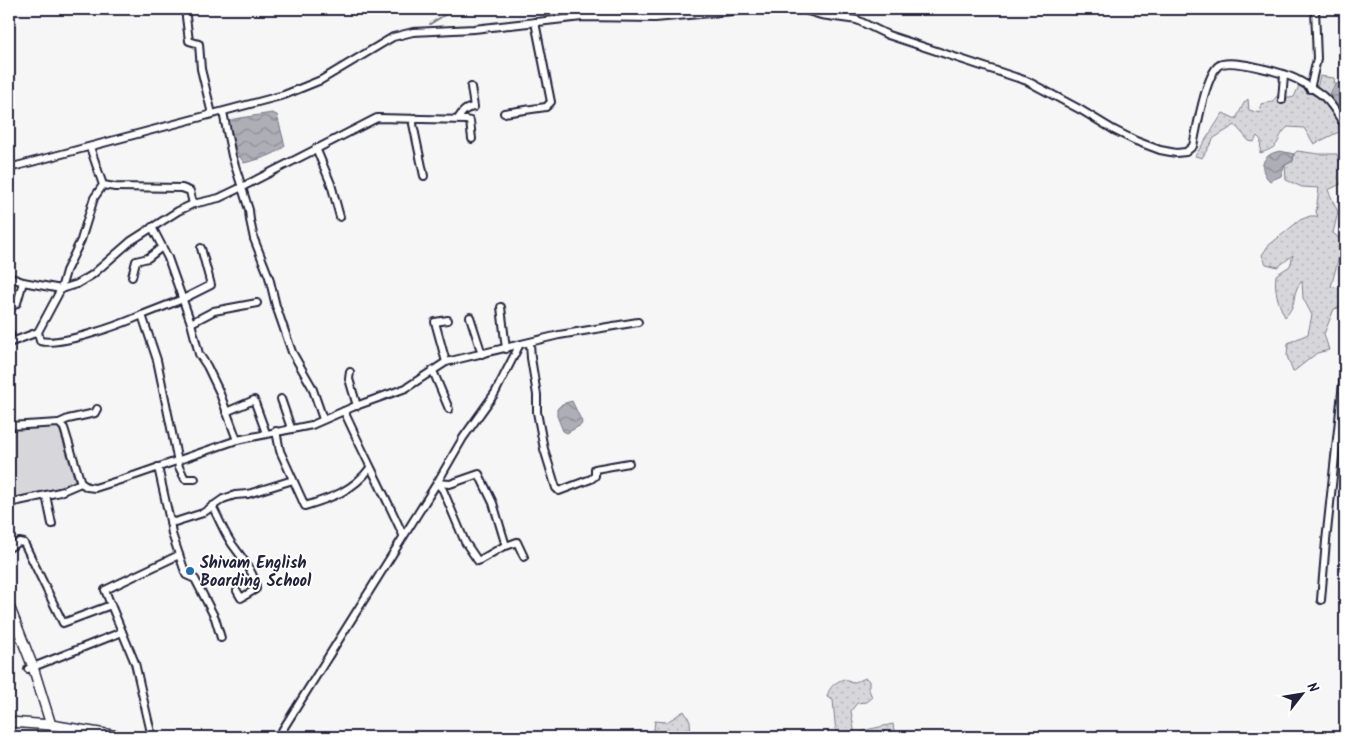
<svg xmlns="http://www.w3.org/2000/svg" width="1354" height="746" viewBox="0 0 1354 746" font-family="Kalam,sans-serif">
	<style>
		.grass { fill: url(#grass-dots); stroke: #7c7c8b }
		.pitch { fill: #d7d7db; stroke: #7c7c8b }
		.water { fill: url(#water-waves); stroke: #767685 }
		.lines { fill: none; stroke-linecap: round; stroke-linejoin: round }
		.stream { stroke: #767685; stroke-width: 2 }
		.minor-casing { stroke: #22223b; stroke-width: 10 }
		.major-casing { stroke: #22223b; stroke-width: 12 }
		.minor { stroke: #fff; stroke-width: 6 }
		.major { stroke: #fff; stroke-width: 9 }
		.poi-dot { fill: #1f6fb2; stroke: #fff; stroke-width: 2 }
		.labels { text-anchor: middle; stroke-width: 4; stroke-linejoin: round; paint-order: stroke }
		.poi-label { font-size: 16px; font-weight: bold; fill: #22223b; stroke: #fff; text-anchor: start }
	</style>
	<defs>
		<pattern id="grass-dots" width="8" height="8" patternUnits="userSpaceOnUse" patternTransform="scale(1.25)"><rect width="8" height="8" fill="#d7d7db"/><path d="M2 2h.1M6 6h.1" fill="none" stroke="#b8b8bd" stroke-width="1.8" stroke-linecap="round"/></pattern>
		<pattern id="water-waves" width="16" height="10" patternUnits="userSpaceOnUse" patternTransform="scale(1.25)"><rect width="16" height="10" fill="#aeaeb7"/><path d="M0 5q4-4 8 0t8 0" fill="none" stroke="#8d8d96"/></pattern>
	</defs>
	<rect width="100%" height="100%" fill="#f6f6f7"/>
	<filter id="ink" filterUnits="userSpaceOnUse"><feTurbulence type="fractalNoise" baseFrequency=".02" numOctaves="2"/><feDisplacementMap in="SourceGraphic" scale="10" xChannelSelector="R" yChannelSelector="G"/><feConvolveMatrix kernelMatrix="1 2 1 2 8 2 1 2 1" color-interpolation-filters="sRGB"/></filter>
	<g filter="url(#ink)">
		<!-- grass -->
		<g class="grass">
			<path d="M1320 76 1334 78 1335 85 1329 95 1345 120V129L1314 144 1304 128 1288 127C1274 138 1285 146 1260 153L1261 140 1257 136 1254 142 1249 141 1235 125 1214 138 1202 158 1195 156 1223 113 1236 119 1244 103 1248 99 1249 110 1260 113 1261 104 1272 102 1277 96 1290 98 1294 97 1299 86 1315 96Z"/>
			<path d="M1297 151 1319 154H1337L1345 175V182L1328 190 1338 212 1333 233 1343 241 1331 287 1345 288 1344 307 1334 309 1324 334 1329 350 1317 353 1293 372 1287 356 1288 343 1308 334 1312 315 1303 298 1302 281C1290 294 1299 303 1285 317 1278 303 1274 290 1276 275L1290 266 1293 255 1278 267 1266 264 1262 255 1268 246 1300 220 1310 216H1318L1316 212 1319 188 1302 187 1286 180 1285 165 1293 161 1294 154Z"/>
			<path d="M866 678 869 681V690L872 697 866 702 857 703 851 711 855 735 866 730 893 724 895 737H835L836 734 833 700 827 697C829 687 835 682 844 679L852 683Z"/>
			<polygon points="684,711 690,721 691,737 653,737 655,721 667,722"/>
		</g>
		<!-- pitch -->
		<path class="pitch" d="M58 425 75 481C54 493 32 496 9 499V429Z"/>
		<!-- water -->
		<g class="water">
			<polygon points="1345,79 1345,120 1329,95 1335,85"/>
			<path d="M272 113 277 115 285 146C273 156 260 159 244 163L234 148 228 122 234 119Z"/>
			<path d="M1280 151 1294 154 1293 161 1285 165 1281 176 1270 181C1263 175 1259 163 1268 156 1271 153 1276 152 1280 151Z"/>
			<polygon points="572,401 582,422 581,425 567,433 563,431 557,416 557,409 562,404"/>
		</g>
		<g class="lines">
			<!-- stream -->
			<polyline class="stream" points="430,24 454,9"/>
			<!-- minor casing -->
			<g class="minor-casing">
				<g id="minor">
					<polyline points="185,9 189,41 199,44 201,69 212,114"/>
					<path d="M801 9 821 15 857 20 888 35 1027 81 1081 110 1114 130 1136 141 1160 150 1176 153 1186 152 1193 146C1197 128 1205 78 1218 66 1229 57 1283 73 1296 79 1305 84 1318 91 1325 98 1333 105 1339 117 1345 126"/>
					<polyline points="1310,89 1317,59 1315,9"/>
					<polyline points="1282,100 1284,75"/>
					<polyline points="223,112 232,156 249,210 250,220 254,239 269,277 276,306 292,352 312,387 323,419"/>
					<polyline points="504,113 546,107 551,102 535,22"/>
					<polyline points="414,118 413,124 424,176"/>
					<path d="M458 119C462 112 465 108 474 107L471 87"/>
					<polyline points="316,148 331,184 340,217"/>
					<polyline points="9,168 284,95 321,80 393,37 413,32 474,29 582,17 655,18 755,9"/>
					<polyline points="103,185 115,187 182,188 190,191 193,204"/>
					<polyline points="152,227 168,258 191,323 199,354 207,366 219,391 237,440"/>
					<polyline points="9,277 23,282 61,289 77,284 92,275 131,241 178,211 193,204 219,198 242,187 377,118 466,120 470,121 472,139"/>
					<polyline points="132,277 136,261 148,258 162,247"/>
					<polyline points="501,307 506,349"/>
					<polyline points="9,309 17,303 23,282"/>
					<polyline points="142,315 183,299 211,285 201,248"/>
					<polyline points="470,317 482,354"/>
					<polyline points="191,323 214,311 257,303"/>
					<polyline points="9,331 12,341"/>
					<path d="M38 332 40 341C62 346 120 325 142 315L157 360 179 467 185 479H195"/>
					<polyline points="9,343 38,332 61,289 66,271 81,240 94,198 103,185 90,147"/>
					<polyline points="530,343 531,358 537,395 537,412 544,449 556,488 559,491 591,479 595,476 595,469 629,463"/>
					<polyline points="446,362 435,322 448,320"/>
					<polyline points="433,371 449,409"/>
					<polyline points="350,372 349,379 357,406"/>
					<polyline points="281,399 291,428"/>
					<path d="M344 411C363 453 384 493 403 535"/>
					<polyline points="226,412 254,400 266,433"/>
					<polyline points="59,423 68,419 95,413 97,409"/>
					<polyline points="9,426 59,423 64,428 81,483 87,487 95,488 136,475 237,440 312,425 353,407 406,388 446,362 559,335 638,322"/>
					<path d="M276 431 280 451 305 506C331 498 353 491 370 468"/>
					<polyline points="158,467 170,521 175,522 203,513 223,499 235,495 248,494 293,480"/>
					<polyline points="437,483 450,484 479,474 493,503 506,546 517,542 524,557"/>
					<polyline points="437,483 443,490 465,542 478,561 506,545"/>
					<polyline points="46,495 52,524"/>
					<polyline points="9,503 60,492 81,483"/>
					<path d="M212 506C220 520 225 536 235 548 243 559 256 575 256 589L241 598 237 591"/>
					<polyline points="170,521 172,534 186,575 195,579 215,618 221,638"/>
					<polyline points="9,548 19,542 24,543 63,623 111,605 135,663 152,737"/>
					<polyline points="1321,600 1326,541 1345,364"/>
					<polyline points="111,605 105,590 179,555"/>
					<polyline points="9,630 17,627"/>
					<polyline points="28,669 122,632"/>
					<polyline points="278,737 437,483 463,438 495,393 519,346"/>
				</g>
			</g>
			<!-- major casing -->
			<g class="major-casing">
				<g id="major">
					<polyline points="9,606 33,667 51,725"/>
					<polyline points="9,722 51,725 124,737"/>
				</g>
			</g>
			<!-- minor -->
			<use href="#minor" class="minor"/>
			<!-- major -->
			<use href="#major" class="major"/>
		</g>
	</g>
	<!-- markers -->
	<circle class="poi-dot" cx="190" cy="571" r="5"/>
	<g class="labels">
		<!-- poi labels -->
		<g class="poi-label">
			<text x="200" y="568">Shivam English<tspan x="200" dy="18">Boarding School</tspan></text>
		</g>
	</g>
	<!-- margin -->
	<rect width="1354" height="746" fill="none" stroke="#fff" stroke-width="30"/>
	<rect x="15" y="15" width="1324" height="716" fill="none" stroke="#22223b" stroke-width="2" filter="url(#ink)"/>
	<!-- north arrow -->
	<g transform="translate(1302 694) rotate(59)" stroke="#ffffff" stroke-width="4" paint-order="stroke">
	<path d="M0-4L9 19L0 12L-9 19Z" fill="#22223b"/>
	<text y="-8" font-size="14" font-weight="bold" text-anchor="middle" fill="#22223b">N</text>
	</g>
</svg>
